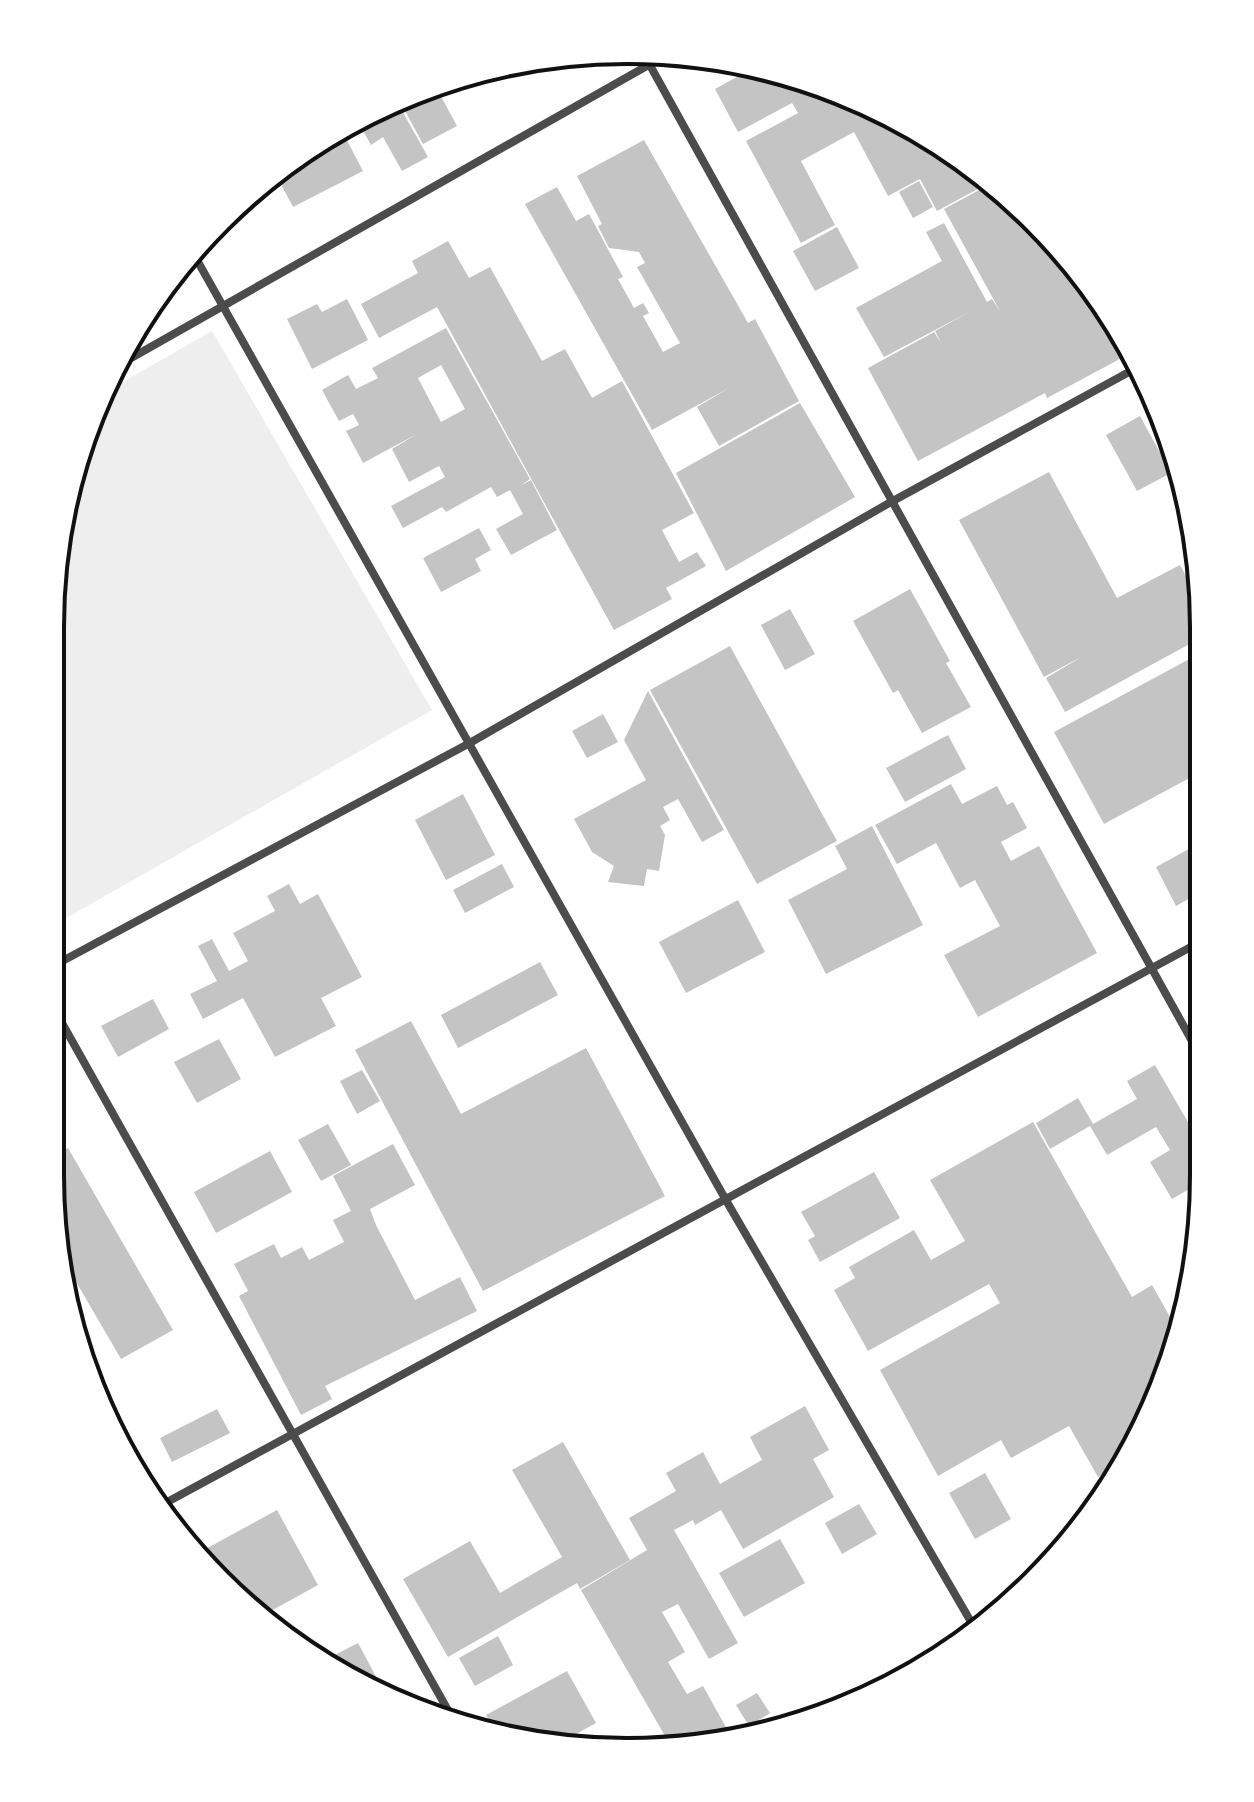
<svg xmlns="http://www.w3.org/2000/svg" width="1254" height="1802" viewBox="0 0 1254 1802" font-family="'Titillium Web',sans-serif">
	<style>
		.green { fill: #eee }
		.building { fill: #c4c4c4; fill-rule: evenodd }
		.lines { fill: none; stroke-linecap: round; stroke-linejoin: round }
		.minor { stroke: #4c4c4c; stroke-width: 8 }
		.rim { fill: none; stroke: #111; stroke-width: 4 }
	</style>
	<rect width="100%" height="100%" fill="#fff"/>
	<!-- green -->
	<polygon class="green" points="212,331 432,710 54,925 61,515 107,391"/>
	<!-- building -->
	<g class="building">
		<polygon points="757,66 848,94 883,113 891,127 885,114 948,148 989,183 937,211 920,179 888,196 854,132 801,161 835,225 801,243 746,141 798,113 792,103 738,132 715,89"/>
		<polygon points="435,85 457,126 423,144 398,98"/>
		<polygon points="396,100 428,157 402,171 383,137 371,145 357,120"/>
		<polygon points="341,129 363,171 293,207 275,173 307,147"/>
		<polygon points="644,140 748,323 755,319 799,401 719,446 697,407 729,388 652,430 525,204 557,187 576,221 589,214 623,277 618,279 634,308 643,303 649,313 643,316 663,352 680,343 637,267 645,263 639,252 609,248 598,226 602,224 577,176"/>
		<polygon points="919,181 933,207 913,218 899,192"/>
		<polygon points="992,183 1035,219 1131,353 1047,398 1045,393 918,461 868,368 934,332 941,343 935,331 971,311 884,357 856,308 942,261 926,232 944,223 987,302 992,299 1001,313 944,209"/>
		<polygon points="837,227 859,268 815,291 793,251"/>
		<polygon points="448,241 469,278 490,267 542,361 565,349 592,398 622,381 694,513 662,530 679,562 697,552 706,566 666,588 672,599 614,630 437,307 379,338 361,304 418,273 412,261"/>
		<polygon points="347,299 368,340 312,369 287,319 317,304 322,312"/>
		<path d="M446 328 530 479 520 486 531 480 557 530 511 555 496 529 523 514 510 490 497 497 491 487 446 512 442 507 403 528 391 506 445 477 439 466 409 482 392 449 417 434 363 463 346 431 359 425 353 414 339 421 322 390 348 375 356 389 378 378 372 368ZM441 365 465 409 441 422 418 378Z"/>
		<polygon points="800,403 855,497 726,571 676,473"/>
		<polygon points="1140,416 1171,473 1137,491 1106,435"/>
		<polygon points="1049,472 1117,598 1180,565 1194,591 1195,641 1065,712 1046,678 1083,656 1044,677 959,520"/>
		<polygon points="479,528 491,550 475,559 481,571 441,592 423,558"/>
		<polygon points="910,589 950,661 946,663 971,707 922,733 898,690 893,693 853,621"/>
		<polygon points="790,609 815,654 785,670 761,625"/>
		<polygon points="730,646 837,841 757,884 650,690"/>
		<polygon points="1195,656 1197,774 1104,824 1054,732"/>
		<polygon points="648,691 724,830 702,842 678,799 663,807 670,820 660,826 665,835 659,871 647,869 644,886 608,882 614,866 592,852 574,819 646,780 624,740"/>
		<polygon points="603,714 618,742 587,758 572,731"/>
		<polygon points="948,735 966,769 905,802 886,768"/>
		<polygon points="951,784 962,804 997,786 1007,805 1013,802 1027,828 1001,842 1011,861 1039,846 1097,953 978,1017 944,955 1000,926 975,880 960,888 936,843 897,864 875,825"/>
		<polygon points="463,794 495,855 446,880 415,820"/>
		<polygon points="872,826 923,925 826,974 788,900 847,869 835,846"/>
		<polygon points="1198,844 1199,893 1176,906 1156,867"/>
		<polygon points="502,864 514,887 465,913 453,890"/>
		<polygon points="289,884 300,904 318,894 362,977 321,998 336,1026 275,1057 243,998 203,1019 190,994 217,981 198,946 212,939 229,971 248,961 233,933 275,911 267,896"/>
		<polygon points="738,900 765,952 686,993 659,942"/>
		<polygon points="540,962 558,995 458,1048 441,1015"/>
		<polygon points="153,999 169,1029 118,1057 101,1026"/>
		<polygon points="411,1021 461,1114 586,1048 665,1196 483,1291 355,1050"/>
		<polygon points="219,1039 241,1079 197,1103 174,1062"/>
		<polygon points="1155,1065 1204,1150 1203,1181 1172,1199 1150,1162 1170,1150 1156,1127 1107,1155 1090,1126 1050,1149 1036,1123 1078,1098 1093,1124 1137,1099 1127,1081"/>
		<polygon points="362,1070 380,1101 357,1114 340,1081"/>
		<polygon points="1033,1122 1132,1297 1152,1285 1179,1333 1170,1362 1157,1342 1170,1364 1160,1396 1125,1461 1098,1477 1069,1426 1011,1458 1001,1440 938,1476 880,1370 1000,1303 989,1284 868,1351 834,1290 855,1278 849,1267 914,1230 931,1260 965,1241 930,1180"/>
		<polygon points="328,1124 351,1165 321,1181 298,1140"/>
		<polygon points="393,1144 415,1185 370,1209 376,1225 415,1300 460,1277 477,1311 325,1386 332,1399 301,1415 239,1296 248,1291 234,1264 274,1244 281,1258 302,1247 309,1260 344,1242 333,1220 351,1211 333,1176"/>
		<polygon points="68,1148 173,1330 121,1359 68,1268 63,1271 50,1158"/>
		<polygon points="270,1151 292,1192 216,1233 194,1192"/>
		<polygon points="874,1172 900,1218 820,1262 808,1240 815,1236 801,1212"/>
		<polygon points="72,1324 97,1370 92,1373 70,1325"/>
		<polygon points="805,1406 829,1450 813,1459 834,1497 743,1549 721,1510 695,1525 693,1520 674,1530 738,1643 709,1659 678,1604 662,1612 685,1652 668,1662 687,1694 703,1686 727,1729 704,1742 669,1743 581,1590 647,1550 629,1518 676,1491 666,1473 703,1452 720,1484 762,1460 750,1437"/>
		<polygon points="217,1409 230,1433 172,1462 160,1438"/>
		<polygon points="563,1442 630,1560 580,1589 577,1583 448,1657 403,1579 470,1541 500,1593 562,1557 512,1470"/>
		<polygon points="985,1473 1011,1519 975,1539 949,1493"/>
		<polygon points="859,1504 877,1534 842,1554 825,1523"/>
		<polygon points="277,1510 318,1585 260,1617 247,1609 187,1540 193,1537 200,1552"/>
		<polygon points="780,1539 805,1583 744,1617 719,1573"/>
		<polygon points="498,1636 513,1665 475,1686 459,1658"/>
		<polygon points="358,1643 381,1686 387,1696 327,1659"/>
		<polygon points="567,1671 596,1723 553,1747 496,1732 486,1715"/>
		<polygon points="757,1693 770,1713 749,1726 736,1705"/>
	</g>
	<g class="lines">
		<!-- minor -->
		<g class="minor">
			<polyline points="642,51 1202,1059"/>
			<polyline points="193,253 727,1202 974,1627"/>
			<polyline points="117,366 668,54"/>
			<polyline points="53,966 468,744 891,502 1140,366"/>
			<polyline points="53,1007 454,1721"/>
			<polyline points="158,1507 1200,942"/>
		</g>
	</g>
	<!-- crop -->
	<path d="M0 0H1254V1802H0ZM627 64H627A563 563 0 0 1 1190 627V1175A563 563 0 0 1 627 1738H627A563 563 0 0 1 64 1175V627A563 563 0 0 1 627 64Z" fill="#fff" fill-rule="evenodd"/>
	<path class="rim" d="M627 64H627A563 563 0 0 1 1190 627V1175A563 563 0 0 1 627 1738H627A563 563 0 0 1 64 1175V627A563 563 0 0 1 627 64Z"/>
</svg>
